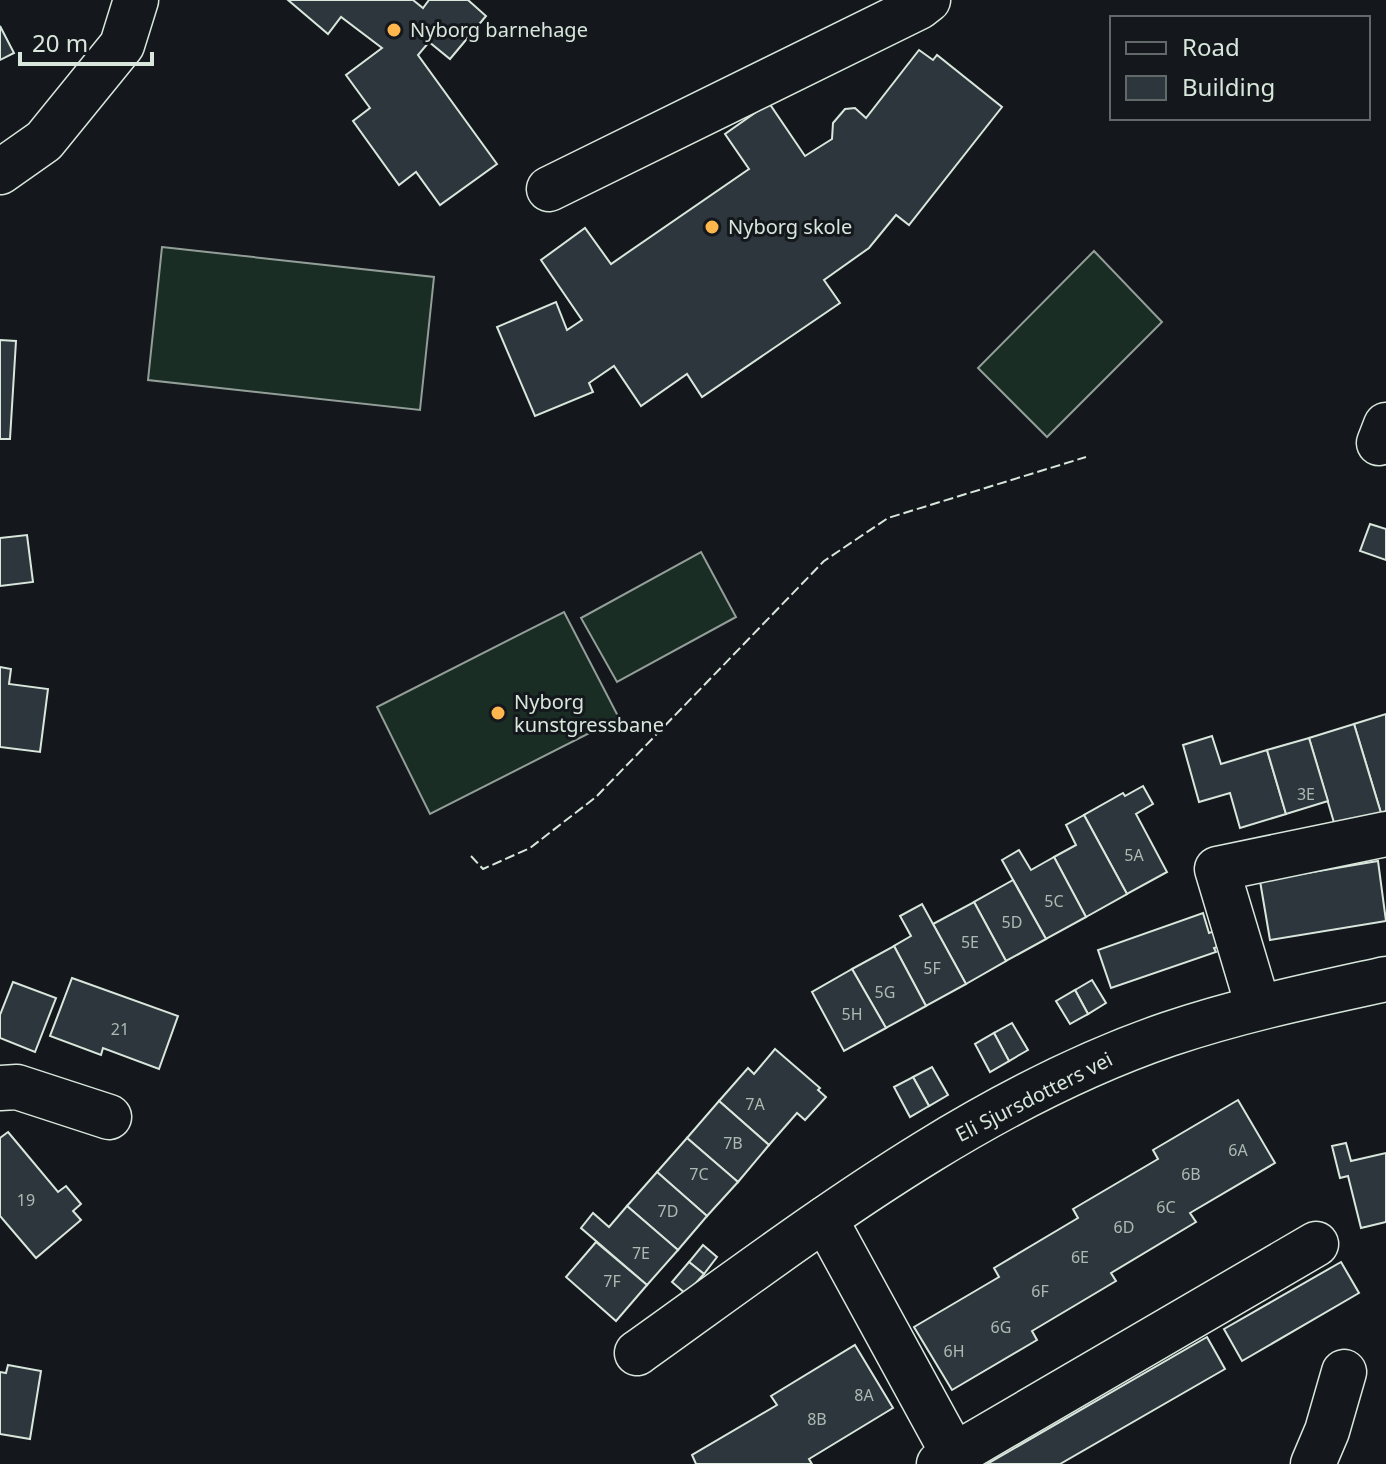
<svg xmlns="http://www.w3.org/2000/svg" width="1386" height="1464" viewBox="0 0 1386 1464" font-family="'Noto Sans',sans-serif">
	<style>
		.pitch { fill: #1a2d24; stroke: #939e99; stroke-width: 2 }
		.building { fill: #2c363c; stroke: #d8e6dc; stroke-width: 2 }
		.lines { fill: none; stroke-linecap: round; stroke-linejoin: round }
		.minor-casing { stroke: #d8e6dc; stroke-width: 47 }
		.minor { stroke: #14181c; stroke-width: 44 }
		.fence { stroke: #d8e6dc; stroke-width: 2; stroke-dasharray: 10 4; stroke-linecap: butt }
		.poi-dot { fill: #ffb74d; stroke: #14181c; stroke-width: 3 }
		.labels { text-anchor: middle; stroke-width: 6; stroke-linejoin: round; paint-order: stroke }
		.number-label { font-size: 16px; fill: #adbab4 }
		.poi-label { font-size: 20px; fill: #d8e6dc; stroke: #14181c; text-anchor: start }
		.street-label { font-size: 20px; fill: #d8e6dc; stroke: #14181c }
	</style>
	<rect width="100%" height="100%" fill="#14181c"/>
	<!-- pitch -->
	<g class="pitch">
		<polygon points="162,247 434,277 420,410 148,380"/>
		<polygon points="1094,251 1162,322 1047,437 978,368"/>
		<polygon points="701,552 736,617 617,682 581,618"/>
		<polygon points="564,612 619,718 430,814 377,707"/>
	</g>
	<!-- building -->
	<g class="building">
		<polygon points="288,0 413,0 423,8 429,0 468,0 486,16 450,59 429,42 418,55 497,164 440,205 416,172 399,185 353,121 370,108 346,75 382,48 341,17 328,34"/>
		<polygon points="0,26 14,53 0,60"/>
		<polygon points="919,50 933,60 937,55 1002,107 909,225 896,215 869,248 824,280 840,303 702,397 687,374 641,406 614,366 589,383 593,392 535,416 497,327 556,302 567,330 582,320 541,260 585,228 611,264 749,169 725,134 769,103 805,156 832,139 833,123 845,109 855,108 866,118"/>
		<polygon points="0,340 16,341 10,439 0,439"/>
		<polygon points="1370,524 1386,529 1386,560 1360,551"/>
		<polygon points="27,535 33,582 0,586 0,538"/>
		<polygon points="0,667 11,669 9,684 48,689 40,752 0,747"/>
		<polygon points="1386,714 1386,811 1381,813 1354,724"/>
		<polygon points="1354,724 1381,813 1335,826 1309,738"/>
		<polygon points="1212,736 1221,764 1267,750 1286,814 1240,828 1230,793 1199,802 1183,745"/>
		<polygon points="1309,738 1328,801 1286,814 1267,750"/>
		<polygon points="1143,786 1153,804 1136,814 1167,872 1127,894 1084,815 1123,793 1125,796"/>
		<polygon points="1084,815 1127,894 1086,917 1054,857 1076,845 1066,825"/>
		<polygon points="1019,850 1031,870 1054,857 1086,917 1046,939 1002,860"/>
		<polygon points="1378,861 1386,921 1270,940 1260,881"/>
		<polygon points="1013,880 1046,939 1006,961 974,902"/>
		<polygon points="974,902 1006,961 966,984 933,924"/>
		<polygon points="922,904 966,984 926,1006 894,946 911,936 900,916"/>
		<polygon points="1203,913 1209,933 1215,931 1220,946 1214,948 1216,952 1111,988 1098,950"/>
		<polygon points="894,946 926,1006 886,1028 852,969"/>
		<polygon points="852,969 886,1028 844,1051 812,992"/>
		<polygon points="72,978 178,1016 159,1069 103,1048 101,1055 50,1036"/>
		<polygon points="1092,980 1106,1003 1088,1014 1075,990"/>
		<polygon points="13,982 56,998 35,1052 0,1038 0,1015"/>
		<polygon points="1075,990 1088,1014 1070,1024 1056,1001"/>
		<polygon points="1012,1023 1028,1050 1009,1061 994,1033"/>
		<polygon points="994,1033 1009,1061 990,1072 975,1044"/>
		<polygon points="775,1049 820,1088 818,1090 826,1097 805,1120 797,1113 769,1145 719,1101 748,1068 754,1074"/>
		<polygon points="932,1067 948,1095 929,1106 913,1077"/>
		<polygon points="913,1077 929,1106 910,1117 894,1087"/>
		<polygon points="1238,1100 1275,1163 1190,1213 1196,1222 1111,1273 1116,1281 1032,1331 1037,1340 952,1390 914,1327 999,1277 994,1268 1078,1218 1073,1209 1158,1159 1153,1150"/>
		<polygon points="719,1101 769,1145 738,1182 687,1138"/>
		<polygon points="8,1132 58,1192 66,1186 81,1204 73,1211 81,1220 36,1258 0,1216 0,1138"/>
		<polygon points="687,1138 738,1182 707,1216 657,1172"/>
		<polygon points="1346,1143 1351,1161 1386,1153 1386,1222 1361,1228 1348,1176 1340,1178 1332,1146"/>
		<polygon points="657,1172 707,1216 678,1250 627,1206"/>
		<polygon points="627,1206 678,1250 647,1285 581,1228 593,1213 609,1227"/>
		<polygon points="596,1242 647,1285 616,1321 566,1277"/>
		<polygon points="703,1245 717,1257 704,1274 689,1262"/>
		<polygon points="689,1262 704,1274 686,1294 672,1282"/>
		<polygon points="1341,1262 1359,1293 1242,1361 1224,1329"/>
		<polygon points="1207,1337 1225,1369 1060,1464 987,1464"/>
		<polygon points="855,1345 893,1408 809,1459 812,1464 696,1464 692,1455 777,1405 771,1396"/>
		<polygon points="8,1365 41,1371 30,1439 0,1434 0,1372 6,1373"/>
	</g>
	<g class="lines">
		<!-- minor casing -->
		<g class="minor-casing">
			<g id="minor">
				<polyline points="0,172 44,141 122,45 136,0"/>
				<polyline points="549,189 919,7 928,0"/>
				<polyline points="1379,443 1386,425"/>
				<polyline points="1258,1006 1217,869 1386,834"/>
				<polyline points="0,1088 17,1087 109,1117"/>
				<polyline points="825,1219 954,1455"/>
				<path d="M637 1353C804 1234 973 1101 1169 1034 1240 1010 1313 995 1386 979"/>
				<polyline points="939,1464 1316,1244"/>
				<polyline points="1313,1464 1327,1431 1344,1372"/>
			</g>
		</g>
		<!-- minor -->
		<use href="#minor" class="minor"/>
		<!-- fence -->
		<polyline class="fence" points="471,856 483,869 530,848 596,797 824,561 888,518 1086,457"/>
	</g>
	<!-- markers -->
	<g class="poi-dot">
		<circle cx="394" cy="30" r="8"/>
		<circle cx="712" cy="227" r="8"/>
		<circle cx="498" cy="713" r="8"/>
	</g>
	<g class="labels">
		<!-- number labels -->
		<g class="number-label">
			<text x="1306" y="800">3E</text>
			<text x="1134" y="861">5A</text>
			<text x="1054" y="907">5C</text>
			<text x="1012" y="928">5D</text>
			<text x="970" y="948">5E</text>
			<text x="932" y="974">5F</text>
			<text x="885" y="998">5G</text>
			<text x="852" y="1020">5H</text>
			<text x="120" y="1035">21</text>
			<text x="755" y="1110">7A</text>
			<text x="733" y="1149">7B</text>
			<text x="1238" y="1156">6A</text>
			<text x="699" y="1180">7C</text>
			<text x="1191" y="1180">6B</text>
			<text x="26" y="1206">19</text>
			<text x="1166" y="1213">6C</text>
			<text x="668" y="1217">7D</text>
			<text x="1124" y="1233">6D</text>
			<text x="641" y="1259">7E</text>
			<text x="1080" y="1263">6E</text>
			<text x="612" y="1287">7F</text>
			<text x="1040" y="1297">6F</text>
			<text x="1001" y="1333">6G</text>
			<text x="954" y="1357">6H</text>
			<text x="864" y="1401">8A</text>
			<text x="817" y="1425">8B</text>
		</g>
		<!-- poi labels -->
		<g class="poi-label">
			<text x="410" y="37">Nyborg barnehage</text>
			<text x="728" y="234">Nyborg skole</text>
			<text x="514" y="709">Nyborg<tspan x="514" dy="23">kunstgressbane</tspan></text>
		</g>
		<!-- street labels -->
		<g class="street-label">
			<text transform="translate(1034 1097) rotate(-27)" y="7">Eli Sjursdotters vei</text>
		</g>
	</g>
	<!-- legend -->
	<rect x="1110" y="16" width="260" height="104" fill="#14181c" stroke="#626a69" stroke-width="2"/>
	<rect x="1126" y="42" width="40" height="12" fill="#14181c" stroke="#626a69" stroke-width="2"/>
	<text x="1182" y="56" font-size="24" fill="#d8e6dc">Road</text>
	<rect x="1126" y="76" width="40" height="24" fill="#2c363c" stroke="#626a69" stroke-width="2"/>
	<text x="1182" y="96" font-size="24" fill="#d8e6dc">Building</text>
	<!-- scale -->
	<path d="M20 52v12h132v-12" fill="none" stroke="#d8e6dc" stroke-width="4"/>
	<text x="32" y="52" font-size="24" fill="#d8e6dc" stroke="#14181c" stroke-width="6" paint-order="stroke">20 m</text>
</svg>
